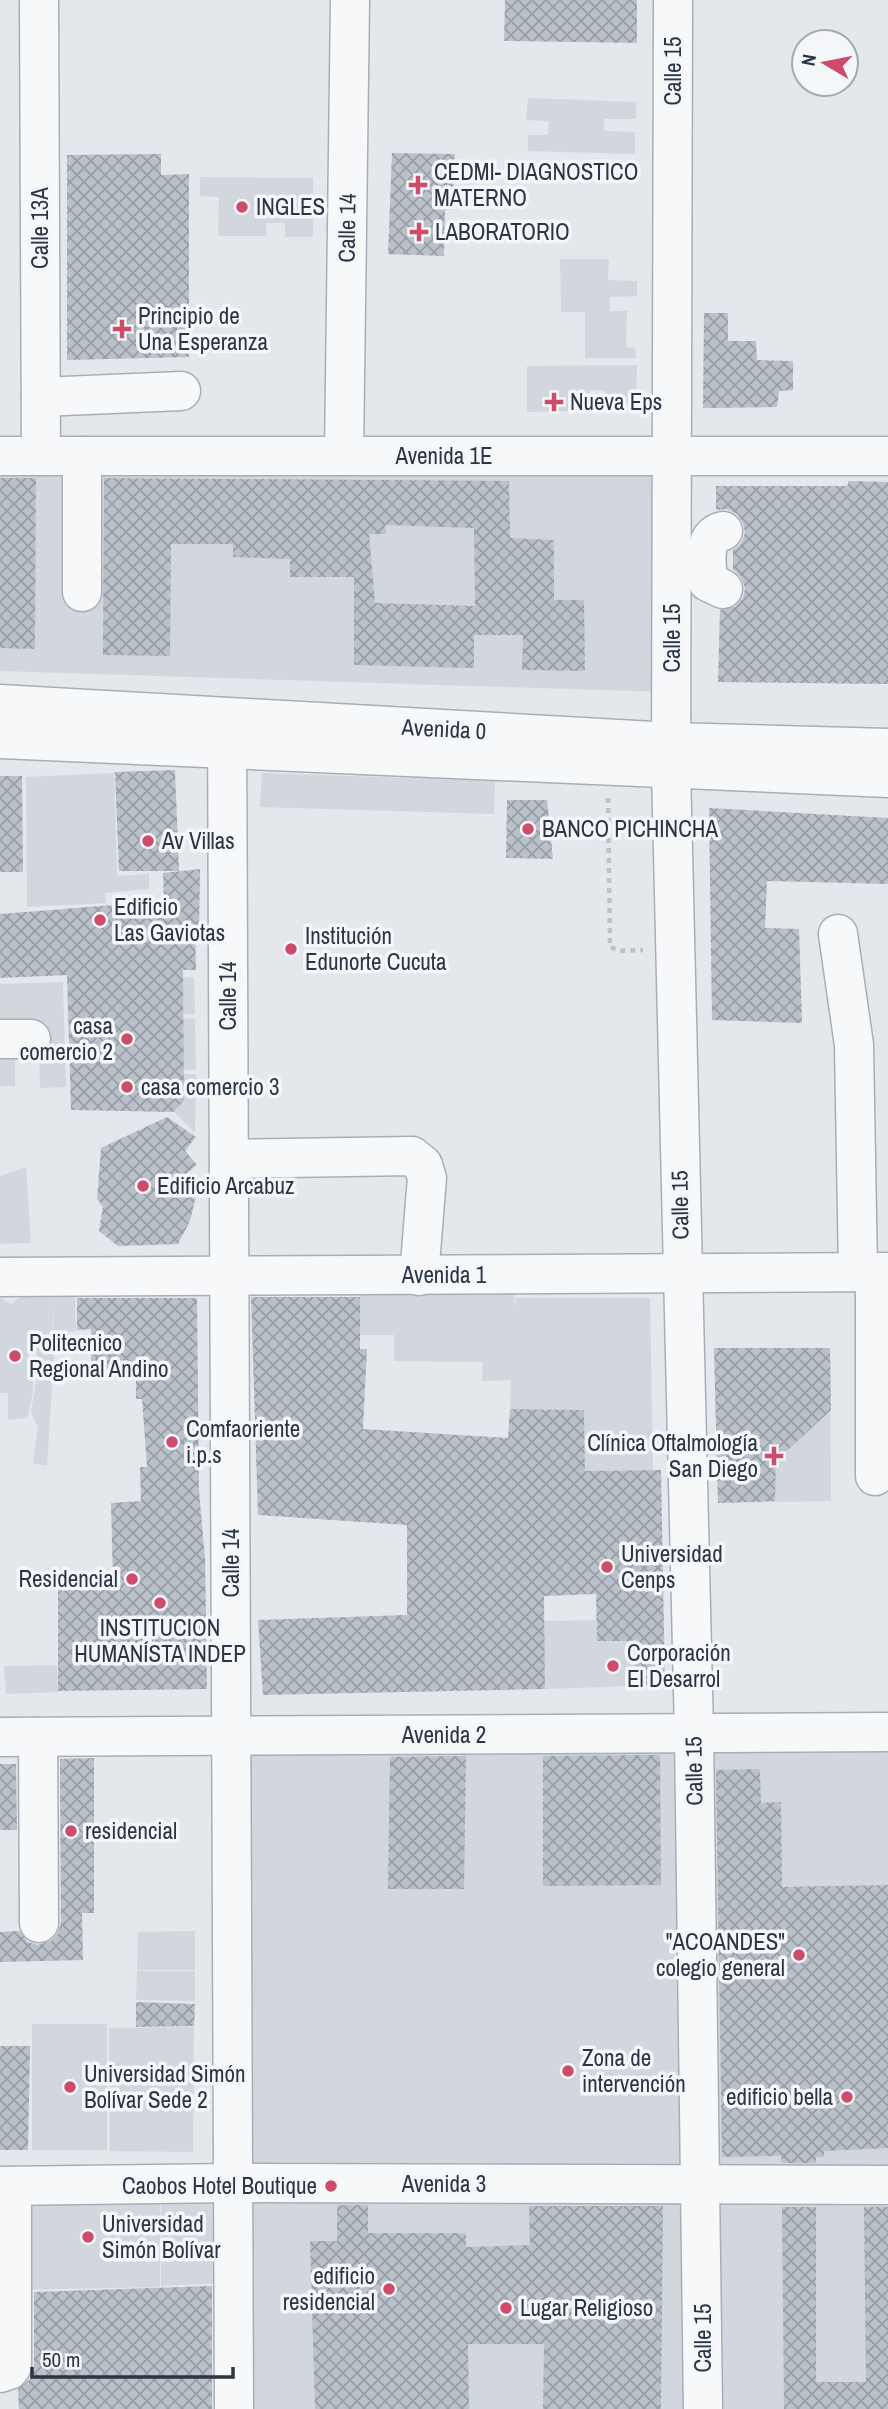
<svg xmlns="http://www.w3.org/2000/svg" width="888" height="2409" viewBox="0 0 888 2409" font-family="'Archivo Narrow',sans-serif">
	<style>
		.built { fill: #d2d7dd }
		.building { fill: url(#building-cross-hatch); fill-rule: evenodd }
		.lines { fill: none; stroke-linecap: round; stroke-linejoin: round }
		.minor-casing { stroke: #a9aeb6; stroke-width: 41 }
		.path { stroke: #bec2c7; stroke-width: 4.5; stroke-dasharray: 5 5; stroke-linecap: butt }
		.minor { stroke: #f7f8fa; stroke-width: 38 }
		.poi-dot { fill: #cd4c69; stroke: #f4f6f9; stroke-width: 2.5 }
		.labels { text-anchor: middle; stroke-width: 7; stroke-linejoin: round; paint-order: stroke }
		.street-label { font-size: 23px; fill: #2b3644; stroke: #f4f6f9 }
		.poi-label { font-size: 23px; fill: #2b3644; stroke: #f4f6f9; text-anchor: start }
	</style>
	<defs>
		<pattern id="building-cross-hatch" width="8" height="8" patternUnits="userSpaceOnUse" patternTransform="scale(1.75)"><rect width="8" height="8" fill="#bbc1c9"/><path d="M0 0l8 8M0 8l8-8" fill="none" stroke="#989ea5"/></pattern>
	</defs>
	<rect width="100%" height="100%" fill="#e4e7eb"/>
	<!-- built -->
	<g class="built">
		<polygon points="528,98 636,102 636,119 604,119 604,131 635,132 635,154 528,151 528,135 548,135 549,121 526,120"/>
		<polygon points="200,177 313,178 313,237 285,237 285,223 266,223 266,236 218,236 219,197 200,196"/>
		<polygon points="560,259 609,259 608,280 637,281 637,296 610,297 610,311 627,311 626,347 635,348 636,358 585,358 585,312 561,312"/>
		<polygon points="637,365 636,411 606,410 605,391 590,390 589,411 527,412 527,366"/>
		<polygon points="0,468 660,470 664,692 0,671"/>
		<polygon points="114,773 117,876 149,874 149,889 105,893 106,903 27,907 26,777"/>
		<polygon points="262,773 495,781 494,814 260,807"/>
		<polygon points="194,977 195,1014 133,1016 133,980"/>
		<polygon points="63,982 66,1087 40,1088 39,1045 15,1046 15,1086 0,1086 0,984"/>
		<polygon points="195,1018 196,1070 139,1069 135,1022"/>
		<polygon points="139,1074 196,1074 195,1133 172,1110"/>
		<polygon points="26,1167 31,1243 0,1244 0,1176"/>
		<polygon points="360,1290 514,1293 515,1306 516,1298 650,1298 653,1470 585,1471 584,1410 510,1409 511,1380 482,1381 483,1362 394,1361 394,1335 360,1335"/>
		<polygon points="75,1295 76,1331 69,1332 68,1337 52,1336 55,1300 51,1335 42,1336 40,1343 51,1341 54,1351 47,1466 33,1463 38,1428 31,1412 39,1363 35,1348 26,1346 33,1366 33,1393 27,1418 8,1420 8,1393 0,1393 0,1297 11,1304 20,1297"/>
		<polygon points="714,1348 830,1348 831,1501 718,1503"/>
		<polygon points="596,1620 597,1641 634,1641 635,1686 545,1689 543,1621"/>
		<polygon points="57,1665 58,1692 6,1694 4,1666"/>
		<polygon points="246,1733 888,1733 888,2409 249,2409"/>
		<polygon points="195,1931 195,1970 137,1970 138,1932"/>
		<polygon points="137,1971 195,1971 195,2001 136,2000"/>
		<rect x="32" y="2024" width="75" height="126"/>
		<polygon points="194,2027 193,2152 110,2151 109,2028"/>
		<polygon points="224,2185 226,2283 161,2286 161,2186"/>
		<polygon points="160,2186 160,2287 15,2290 16,2188"/>
	</g>
	<!-- building -->
	<g class="building">
		<polygon points="505,0 637,0 637,43 504,41"/>
		<polygon points="392,153 455,154 453,210 445,210 444,256 388,254"/>
		<polygon points="161,154 161,175 189,174 189,357 67,360 67,155"/>
		<polygon points="704,313 728,313 728,341 756,341 757,360 793,361 793,390 779,391 777,407 703,408"/>
		<polygon points="0,478 36,478 35,649 0,648"/>
		<path d="M104 478 509 481 510 538 554 540V600H584L585 671 522 670 523 635H474V668L354 665V577H290V559L233 557V544H171L170 656 103 655ZM385 525 474 528 475 606 375 603 369 534H386Z"/>
		<polygon points="849,481 888,482 888,684 718,682 720,610 735,607 743,598 745,588 741,577 733,569 733,550 741,544 745,533 743,523 737,514 727,509 716,510 716,486 847,486"/>
		<polygon points="175,770 179,871 119,871 115,772"/>
		<polygon points="0,776 22,776 23,872 0,872"/>
		<polygon points="507,800 547,800 553,859 506,858"/>
		<polygon points="709,808 888,818 888,884 767,881 765,928 799,929 802,1023 712,1020"/>
		<polygon points="200,869 199,930 195,929 196,970 183,970 184,1101 173,1112 71,1110 67,975 0,978 0,914 164,901 163,873"/>
		<polygon points="167,1117 196,1137 185,1151 197,1165 183,1176 196,1196 190,1221 178,1244 118,1246 99,1231 103,1207 97,1199 101,1148"/>
		<polygon points="251,1297 360,1297 360,1349 367,1349 363,1429 508,1438 510,1409 584,1410 585,1471 661,1470 665,1686 635,1686 634,1641 597,1641 596,1594 544,1596 545,1689 263,1695 258,1620 407,1615 407,1525 258,1515"/>
		<polygon points="77,1298 197,1298 199,1491 205,1558 207,1689 58,1691 58,1583 113,1583 111,1503 141,1501 140,1467 147,1467 142,1399 136,1399 136,1379 91,1375 91,1329 77,1330"/>
		<polygon points="714,1348 830,1348 831,1410 776,1461 775,1501 718,1503"/>
		<polygon points="660,1755 661,1885 543,1886 543,1756"/>
		<polygon points="466,1756 464,1889 388,1889 390,1757"/>
		<polygon points="94,1758 94,1913 82,1913 83,1960 0,1962 0,1932 19,1931 28,1942 38,1945 51,1941 58,1933 61,1923 60,1759"/>
		<polygon points="0,1764 16,1764 17,1830 0,1830"/>
		<polygon points="760,1769 761,1803 781,1802 782,1887 888,1885 888,2148 824,2151 824,2157 816,2157 816,2163 782,2163 781,2156 722,2157 716,1770"/>
		<polygon points="136,2002 195,2004 194,2026 136,2027"/>
		<polygon points="0,2046 30,2046 28,2150 0,2150"/>
		<polygon points="337,2205 368,2205 368,2233 466,2233 466,2247 530,2245 529,2206 663,2206 661,2409 543,2409 544,2344 468,2344 469,2409 315,2409 310,2241 337,2241"/>
		<polygon points="782,2207 816,2207 816,2382 866,2382 864,2207 888,2207 888,2409 784,2409"/>
		<polygon points="212,2286 212,2409 19,2409 18,2389 30,2379 34,2366 34,2292"/>
	</g>
	<g class="lines">
		<!-- minor casing -->
		<g class="minor-casing">
			<g id="minor">
				<polyline points="39,0 41,456"/>
				<polyline points="673,0 671,768 694,1733 703,2409"/>
				<polyline points="41,397 181,391"/>
				<polyline points="0,456 888,456"/>
				<polyline points="82,456 82,592"/>
				<polyline points="344,456 350,0"/>
				<path d="M723 589 708 582C707 564 701 536 723 531"/>
				<polyline points="0,704 671,742 888,748"/>
				<polyline points="227,717 234,2409"/>
				<polyline points="0,739 888,778"/>
				<polyline points="838,934 854,1045 858,1272"/>
				<polyline points="0,1039 31,1039"/>
				<polyline points="229,1159 412,1156 423,1165 427,1178 419,1276"/>
				<polyline points="0,1277 888,1272"/>
				<polyline points="875,1476 875,1272"/>
				<polyline points="0,1737 888,1732"/>
				<polyline points="38,1737 39,1923"/>
				<polyline points="0,2186 233,2183 888,2185"/>
				<polyline points="0,2373 9,2370 12,2366 12,2186"/>
			</g>
		</g>
		<!-- path -->
		<polyline class="path" points="608,798 610,947 622,951 643,950"/>
		<!-- minor -->
		<use href="#minor" class="minor"/>
	</g>
	<!-- markers -->
	<g class="poi-dot">
		<path d="M414.5 174.5h7v7h7v7h-7v7h-7v-7h-7v-7h7z"/>
		<circle cx="242" cy="207" r="7"/>
		<path d="M415.5 221.5h7v7h7v7h-7v7h-7v-7h-7v-7h7z"/>
		<path d="M118.5 318.5h7v7h7v7h-7v7h-7v-7h-7v-7h7z"/>
		<path d="M550.5 391.5h7v7h7v7h-7v7h-7v-7h-7v-7h7z"/>
		<circle cx="528" cy="829" r="7"/>
		<circle cx="148" cy="841" r="7"/>
		<circle cx="100" cy="920" r="7"/>
		<circle cx="291" cy="949" r="7"/>
		<circle cx="127" cy="1039" r="7"/>
		<circle cx="127" cy="1087" r="7"/>
		<circle cx="143" cy="1186" r="7"/>
		<circle cx="15" cy="1356" r="7"/>
		<circle cx="172" cy="1442" r="7"/>
		<path d="M770.5 1445.5h7v7h7v7h-7v7h-7v-7h-7v-7h7z"/>
		<circle cx="607" cy="1567" r="7"/>
		<circle cx="132" cy="1579" r="7"/>
		<circle cx="160" cy="1603" r="7"/>
		<circle cx="613" cy="1666" r="7"/>
		<circle cx="71" cy="1831" r="7"/>
		<circle cx="799" cy="1955" r="7"/>
		<circle cx="568" cy="2071" r="7"/>
		<circle cx="70" cy="2087" r="7"/>
		<circle cx="847" cy="2097" r="7"/>
		<circle cx="331" cy="2186" r="7"/>
		<circle cx="88" cy="2237" r="7"/>
		<circle cx="389" cy="2289" r="7"/>
		<circle cx="506" cy="2308" r="7"/>
	</g>
	<g class="labels">
		<!-- street labels -->
		<g class="street-label">
			<text transform="translate(673 71) rotate(-90)" y="8">Calle 15</text>
			<text transform="translate(40 228) rotate(-90)" y="8">Calle 13A</text>
			<text transform="translate(347 228) rotate(-89)" y="8">Calle 14</text>
			<text x="444" y="464">Avenida 1E</text>
			<text transform="translate(672 638) rotate(-90)" y="8">Calle 15</text>
			<text transform="translate(444 729) rotate(3)" y="8">Avenida 0</text>
			<text transform="translate(228 996) rotate(-90)" y="8">Calle 14</text>
			<text transform="translate(680 1205) rotate(-91)" y="8">Calle 15</text>
			<text x="444" y="1283">Avenida 1</text>
			<text transform="translate(231 1563) rotate(-90)" y="8">Calle 14</text>
			<text x="444" y="1743">Avenida 2</text>
			<text transform="translate(694 1771) rotate(-91)" y="8">Calle 15</text>
			<text x="444" y="2192">Avenida 3</text>
			<text transform="translate(703 2338) rotate(-90)" y="8">Calle 15</text>
		</g>
		<!-- poi labels -->
		<g class="poi-label">
			<text x="434" y="180">CEDMI- DIAGNOSTICO<tspan x="434" dy="26">MATERNO</tspan></text>
			<text x="256" y="215">INGLES</text>
			<text x="435" y="240">LABORATORIO</text>
			<text x="138" y="324">Principio de<tspan x="138" dy="26">Una Esperanza</tspan></text>
			<text x="570" y="410">Nueva Eps</text>
			<text x="542" y="837">BANCO PICHINCHA</text>
			<text x="162" y="849">Av Villas</text>
			<text x="114" y="915">Edificio<tspan x="114" dy="26">Las Gaviotas</tspan></text>
			<text x="305" y="944">Institución<tspan x="305" dy="26">Edunorte Cucuta</tspan></text>
			<text x="113" y="1034" text-anchor="end">casa<tspan x="113" dy="26">comercio 2</tspan></text>
			<text x="141" y="1095">casa comercio 3</text>
			<text x="157" y="1194">Edificio Arcabuz</text>
			<text x="29" y="1351">Politecnico<tspan x="29" dy="26">Regional Andino</tspan></text>
			<text x="186" y="1437">Comfaoriente<tspan x="186" dy="26">i.p.s</tspan></text>
			<text x="758" y="1451" text-anchor="end">Clínica Oftalmología<tspan x="758" dy="26">San Diego</tspan></text>
			<text x="621" y="1562">Universidad<tspan x="621" dy="26">Cenps</tspan></text>
			<text x="118" y="1587" text-anchor="end">Residencial</text>
			<text x="160" y="1636" text-anchor="middle">INSTITUCION<tspan x="160" dy="26">HUMANÍSTA INDEP</tspan></text>
			<text x="627" y="1661">Corporación<tspan x="627" dy="26">El Desarrol</tspan></text>
			<text x="85" y="1839">residencial</text>
			<text x="785" y="1950" text-anchor="end">"ACOANDES"<tspan x="785" dy="26">colegio general</tspan></text>
			<text x="582" y="2066">Zona de<tspan x="582" dy="26">intervención</tspan></text>
			<text x="84" y="2082">Universidad Simón<tspan x="84" dy="26">Bolívar Sede 2</tspan></text>
			<text x="833" y="2105" text-anchor="end">edificio bella</text>
			<text x="317" y="2194" text-anchor="end">Caobos Hotel Boutique</text>
			<text x="102" y="2232">Universidad<tspan x="102" dy="26">Simón Bolívar</tspan></text>
			<text x="375" y="2284" text-anchor="end">edificio<tspan x="375" dy="26">residencial</tspan></text>
			<text x="520" y="2316">Lugar Religioso</text>
		</g>
	</g>
	<!-- north arrow -->
	<g transform="translate(825 63) rotate(280)"><circle r="33" fill="#f4f6f9" stroke="#a4a9b1" stroke-width="2"/>
	<path d="M0-5L12 26L0 18L-12 26Z" fill="#cd4c69"/>
	<text y="-10" font-size="19" font-weight="bold" text-anchor="middle" fill="#2b3644">N</text>
	</g>
	<!-- scale -->
	<path d="M32 2367v10h201v-10" fill="none" stroke="#2b3644" stroke-width="3.5"/>
	<text x="42" y="2367" font-size="21" fill="#2b3644" stroke="#f4f6f9" stroke-width="5" paint-order="stroke">50 m</text>
</svg>
